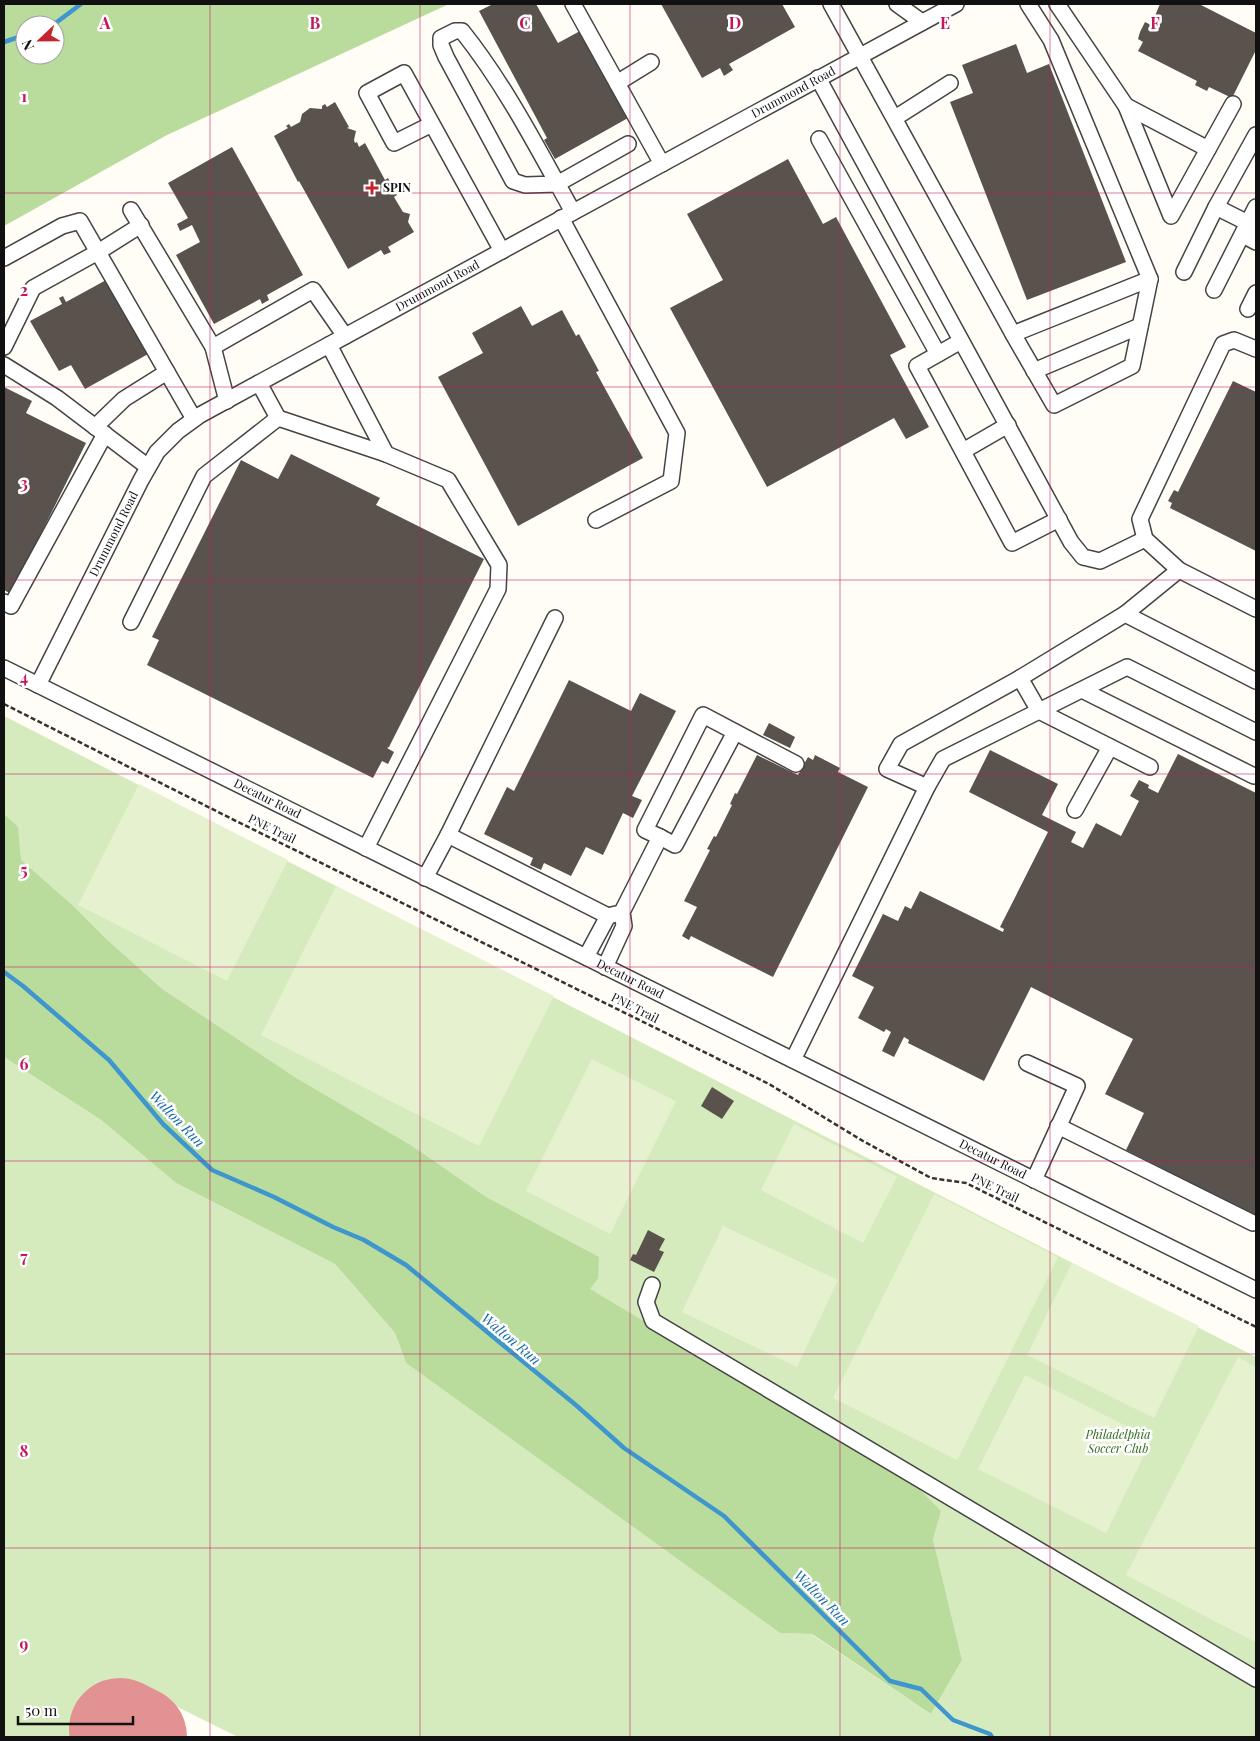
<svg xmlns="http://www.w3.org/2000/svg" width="1260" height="1741" viewBox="0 0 1260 1741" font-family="'Playfair Display',serif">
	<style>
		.green { fill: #d5ebbd }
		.forest { fill: #b9dc9c; fill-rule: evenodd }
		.pitch { fill: #e6f2cf }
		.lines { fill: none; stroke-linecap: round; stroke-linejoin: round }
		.stream { stroke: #3f96cf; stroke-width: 4.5 }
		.runway { stroke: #e29292; stroke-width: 102 }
		.building { fill: #5a524d }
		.minor-casing { stroke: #444; stroke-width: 18 }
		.path { stroke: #333; stroke-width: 2.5; stroke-dasharray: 5 2.5; stroke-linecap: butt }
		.minor { stroke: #fff; stroke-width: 15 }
		.grid { fill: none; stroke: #c2185b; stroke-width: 1; stroke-opacity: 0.55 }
		.poi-dot { fill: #c4262e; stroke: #fff; stroke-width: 2 }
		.labels { text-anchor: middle; stroke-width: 5; stroke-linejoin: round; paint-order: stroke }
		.street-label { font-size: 12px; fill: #111; stroke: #fff }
		.poi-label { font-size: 12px; font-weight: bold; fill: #111; stroke: #fff; text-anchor: start }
		.park-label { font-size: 12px; font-style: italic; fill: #2f6b1f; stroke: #fff }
		.water-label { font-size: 14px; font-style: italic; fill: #1768a6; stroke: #fff }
		.grid-label { font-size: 16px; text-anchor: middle; font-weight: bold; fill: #c2185b; stroke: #fff; stroke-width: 5; stroke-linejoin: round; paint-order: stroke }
	</style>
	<rect width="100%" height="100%" fill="#fffdf5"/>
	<!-- green -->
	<polygon class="green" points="4,716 1256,1357 1256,1737 238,1737 139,1688 114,1737 4,1737 4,1057 101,1120 176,1183 335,1264 395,1333 406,1363 780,1633 811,1634 931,1714 962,1660 933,1539 909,1479 589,1289 4,892"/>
	<!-- forest -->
	<g class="forest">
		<path d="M4 4H449L167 135 4 226ZM25 25H55V55H25Z"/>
		<polygon points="4,814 18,827 21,860 72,905 105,938 162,989 296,1078 412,1146 486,1197 599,1257 598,1278 590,1289 910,1480 941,1511 933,1539 962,1660 931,1714 812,1634 780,1633 406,1363 395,1333 335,1264 176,1183 101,1120 4,1057"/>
	</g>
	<!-- pitch -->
	<g class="pitch">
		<polygon points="139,784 288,860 227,981 78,905"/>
		<polygon points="336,886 554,996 479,1146 261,1035"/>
		<polygon points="592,1059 676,1101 610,1234 526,1191"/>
		<polygon points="794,1124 897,1177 863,1243 761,1190"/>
		<polygon points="934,1194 1058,1257 957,1460 833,1398"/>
		<polygon points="723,1226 838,1280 797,1367 682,1312"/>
		<polygon points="1072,1263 1199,1326 1154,1418 1027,1355"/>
		<polygon points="1238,1357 1256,1367 1255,1642 1126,1575"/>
		<polygon points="1025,1375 1152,1439 1106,1533 978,1469"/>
	</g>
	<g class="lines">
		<!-- stream -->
		<g class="stream">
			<polyline points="53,25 81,4"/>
			<polyline points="4,42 25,35"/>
			<polyline points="4,972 23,986 109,1060 163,1124 212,1170 274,1197 333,1227 364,1240 406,1265 577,1406 624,1448 724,1516 890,1681 921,1689 953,1720 990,1734 992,1737"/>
		</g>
		<!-- runway -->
		<polyline class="runway" points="120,1729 136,1737"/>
	</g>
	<!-- building -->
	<g class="building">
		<polygon points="493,4 536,4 558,43 580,31 628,118 555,159 544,140 547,138 479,11"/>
		<polygon points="661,4 782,4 795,27 729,64 733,70 724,76 720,68 702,78"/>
		<polygon points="1160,4 1199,4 1256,33 1256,50 1232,98 1209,87 1207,91 1195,85 1197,81 1138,51 1143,42 1138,39 1140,32 1145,22 1151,25"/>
		<polygon points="1016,44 1027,73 1049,64 1126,262 1027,300 950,102 973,93 962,65"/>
		<polygon points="335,102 349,127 347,128 356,131 354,140 355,143 357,142 359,147 365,143 385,180 388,178 397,195 394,197 403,212 410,214 408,222 414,232 388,247 391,252 384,255 381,250 348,269 299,181 298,182 274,136 288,128 286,126 289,124 291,127 300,122 302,114 310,108 322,109 322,106 325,104 327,107"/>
		<polygon points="232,147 303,275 267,295 269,300 262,304 260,299 214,324 176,255 200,242 192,225 180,231 177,224 188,218 168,183"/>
		<polygon points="788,159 823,224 836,217 906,347 890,355 929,427 906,439 894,418 767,487 670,308 723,280 687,214"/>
		<polygon points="108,279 150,353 85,389 71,365 59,371 30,321 62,304 59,298 63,296 66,302"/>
		<polygon points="521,306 532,326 562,310 576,336 579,334 580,336 599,371 596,372 643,458 518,526 438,377 483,353 472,333"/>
		<polygon points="1233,381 1256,392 1256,551 1170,508 1172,503 1168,501 1174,490 1178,492"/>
		<polygon points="4,387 32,401 26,413 86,443 11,594 4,590"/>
		<polygon points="291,454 380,498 376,505 484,559 389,747 387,748 394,752 388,764 382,761 373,778 147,665 159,640 152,637 241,460 278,479"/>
		<polygon points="569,680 631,711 640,693 676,711 632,796 642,800 633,818 623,813 603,855 586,847 571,876 544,863 541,870 530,865 533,858 484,834 507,787 514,791"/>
		<polygon points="769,723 795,737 790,748 763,735"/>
		<polygon points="990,750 1058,784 1042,815 1076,832 1071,842 1083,848 1096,823 1121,836 1139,801 1130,796 1139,780 1149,785 1148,788 1158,793 1178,754 1256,793 1256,1216 1126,1150 1144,1113 1105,1094 1133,1039 1031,987 984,1081 908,1043 909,1040 904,1037 894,1057 882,1051 891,1032 886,1029 884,1032 858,1018 874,987 852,976 883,914 898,921 905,906 911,909 920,891 1003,932 1004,929 1000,927 1048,832 969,792"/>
		<polygon points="757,755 798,775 808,757 813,760 815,755 840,768 838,772 868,787 773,977 691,936 689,940 682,936 697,907 684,901 710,850 707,849 714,836 716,837 732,805 730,804 735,793 737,794"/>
		<polygon points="712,1087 734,1101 722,1119 701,1106"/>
		<polygon points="648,1230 665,1239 659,1250 664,1252 654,1272 630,1260 633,1254 636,1255"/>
	</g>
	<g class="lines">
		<!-- minor casing -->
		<g class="minor-casing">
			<g id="minor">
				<polyline points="573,4 662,164"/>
				<polyline points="831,4 1013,334 1150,279 1051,40 1028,4"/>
				<polyline points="897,4 922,22"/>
				<polyline points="1057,4 1126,106 1171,216 1233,104"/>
				<polyline points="818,78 1071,542 1083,557 1100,561 1145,539"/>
				<polyline points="617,83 651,62"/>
				<polyline points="1126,106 1208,149"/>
				<polyline points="895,118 950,83"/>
				<polyline points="432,124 394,143 367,93 404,73 502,251"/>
				<polyline points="1256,135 1216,207 1256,227"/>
				<polyline points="819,139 938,354"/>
				<polyline points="131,210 213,347 227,401"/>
				<path d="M573 212C539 151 506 86 462 31H455L441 38V45L446 57 513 181 525 185 557 184 628 144"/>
				<polyline points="561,218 677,433 671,481 596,520"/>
				<polyline points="1243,235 1256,242"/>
				<polyline points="4,258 62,226 80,221 194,419"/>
				<polyline points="1184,272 1216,207"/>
				<polyline points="1214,290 1256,207"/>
				<polyline points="1248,309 1256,293"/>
				<polyline points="1013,334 1054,405 1132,366 1150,279"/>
				<polyline points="961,341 917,366 1012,543 1059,519"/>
				<polyline points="329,345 386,454 448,480 499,565 498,589 366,848"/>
				<polyline points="4,347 33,288 98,252 141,225"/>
				<polyline points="213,347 313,290 345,336"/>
				<polyline points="1256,349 1234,340 1223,344 1140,519 1145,539 1179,570 1256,609"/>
				<polyline points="4,365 57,398 148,467"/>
				<polyline points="1034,371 1140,326"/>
				<polyline points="278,418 386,454"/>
				<polyline points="95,427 124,399 167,372"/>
				<polyline points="963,451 1008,425"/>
				<polyline points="4,602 11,606 105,434"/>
				<polyline points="1125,614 1179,570"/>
				<polyline points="131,622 204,476 278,418 259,383"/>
				<path id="s1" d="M4 668 1256 1290"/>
				<polyline points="1020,678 1039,711 1150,767"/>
				<path id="s2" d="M38 685 141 480 157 452 178 431 200 415 956 4"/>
				<polyline points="1082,690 1254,776"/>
				<polyline points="927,787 887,769 901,744 1020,678 1125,614 1256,681"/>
				<polyline points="1075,810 1110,747"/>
				<polyline points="448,835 555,618"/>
				<polyline points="660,837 675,845 735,732"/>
				<polyline points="425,878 448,835 608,916"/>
				<polyline points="586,957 608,916 616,914"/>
				<polyline points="605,967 624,926 622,912 660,837 645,830 703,715 796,764"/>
				<polyline points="793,1060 927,787 943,759 1127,667 1256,732"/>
				<polyline points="1027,1063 1077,1086 1034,1180"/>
				<polyline points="1058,1126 1253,1223"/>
				<polyline points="652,1285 646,1302 653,1321 1256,1679"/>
			</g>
		</g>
		<!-- path -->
		<polyline class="path" points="4,704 224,815 769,1084 863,1141 931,1178 966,1183 1256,1327"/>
		<!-- minor -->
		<use href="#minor" class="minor"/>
	</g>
	<!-- grid -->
	<path class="grid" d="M210 4V1737M420 4V1737M630 4V1737M840 4V1737M1050 4V1737M4 193H1256M4 387H1256M4 580H1256M4 774H1256M4 967H1256M4 1161H1256M4 1354H1256M4 1548H1256"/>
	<!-- markers -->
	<path class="poi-dot" d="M369.5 180.5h5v5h5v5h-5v5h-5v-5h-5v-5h5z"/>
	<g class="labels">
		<!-- street labels -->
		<g class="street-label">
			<text dy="4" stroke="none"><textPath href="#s2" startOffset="994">Drummond Road</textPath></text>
			<text dy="4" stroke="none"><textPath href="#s2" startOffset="589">Drummond Road</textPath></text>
			<text dy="4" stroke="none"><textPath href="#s2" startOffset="169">Drummond Road</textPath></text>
			<text dy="4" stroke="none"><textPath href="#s1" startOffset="294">Decatur Road</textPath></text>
			<text transform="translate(272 829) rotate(26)" y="4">PNE Trail</text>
			<text dy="4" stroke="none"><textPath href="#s1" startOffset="699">Decatur Road</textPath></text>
			<text transform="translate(635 1008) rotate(27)" y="4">PNE Trail</text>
			<text dy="4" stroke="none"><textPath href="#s1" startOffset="1104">Decatur Road</textPath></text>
			<text transform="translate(995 1188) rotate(26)" y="4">PNE Trail</text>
		</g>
		<!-- poi labels -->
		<g class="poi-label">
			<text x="383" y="192">SPIN</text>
		</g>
		<!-- park labels -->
		<g class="park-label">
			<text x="1118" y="1439">Philadelphia<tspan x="1118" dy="14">Soccer Club</tspan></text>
		</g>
		<!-- water labels -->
		<g class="water-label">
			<text transform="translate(177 1119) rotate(46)" y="5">Walton Run</text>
			<text transform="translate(511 1339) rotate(40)" y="5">Walton Run</text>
			<text transform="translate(822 1598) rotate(45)" y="5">Walton Run</text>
		</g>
	</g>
	<g class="grid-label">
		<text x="105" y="29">A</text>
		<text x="315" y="29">B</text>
		<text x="525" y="29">C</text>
		<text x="735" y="29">D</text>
		<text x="945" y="29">E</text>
		<text x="1155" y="29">F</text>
		<text x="24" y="102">1</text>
		<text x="24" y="296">2</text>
		<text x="24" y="489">3</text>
		<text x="24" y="683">4</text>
		<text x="24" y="876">5</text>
		<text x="24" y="1070">6</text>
		<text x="24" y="1263">7</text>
		<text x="24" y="1457">8</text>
		<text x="24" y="1650">9</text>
	</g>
	<!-- border -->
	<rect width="1260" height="1741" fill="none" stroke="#111111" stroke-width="10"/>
	<!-- north arrow -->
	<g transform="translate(40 40) rotate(248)"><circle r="24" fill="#ffffff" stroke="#a0a0a0"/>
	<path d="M0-4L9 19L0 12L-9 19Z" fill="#c4262e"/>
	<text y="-8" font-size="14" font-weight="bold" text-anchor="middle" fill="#111111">N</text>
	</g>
	<!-- scale -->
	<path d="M18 1716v8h115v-8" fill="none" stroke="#111111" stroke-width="2.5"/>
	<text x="25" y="1716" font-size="15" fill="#111111" stroke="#ffffff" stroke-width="4" paint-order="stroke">50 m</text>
</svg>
